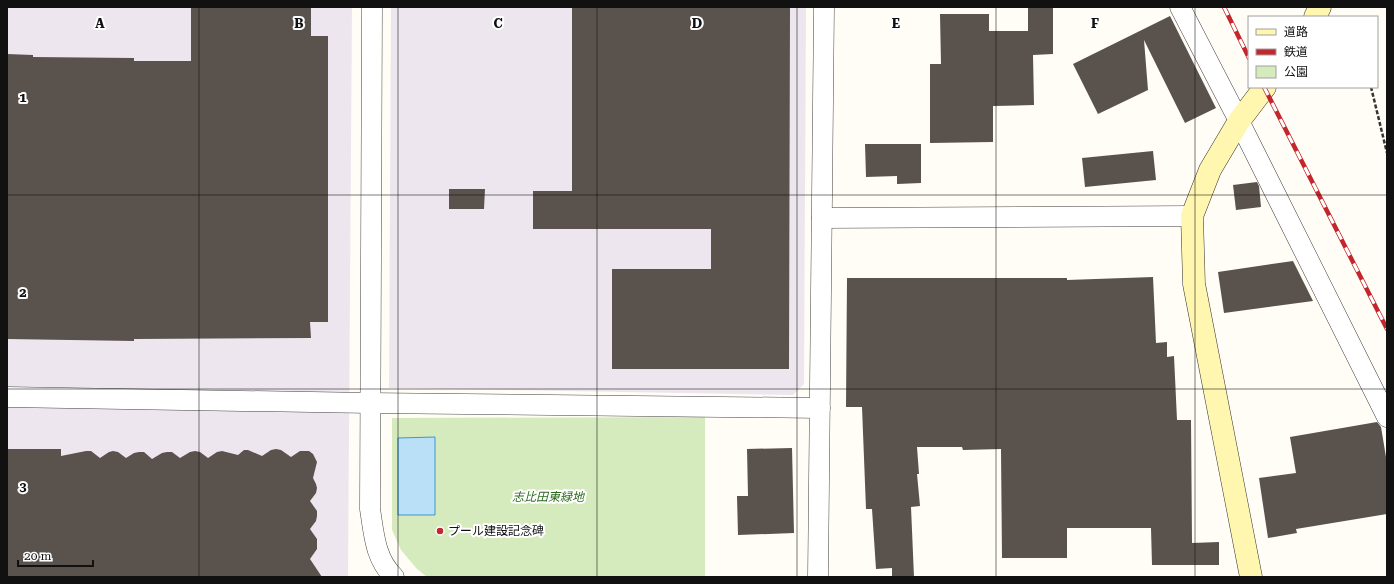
<svg xmlns="http://www.w3.org/2000/svg" width="1394" height="584" viewBox="0 0 1394 584" font-family="'Roboto Serif','Noto Sans JP',serif">
	<style>
		.industrial { fill: #eee6ef }
		.green { fill: #d5ebbd }
		.water { fill: #b9e0f7; stroke: #3f96cf }
		.building { fill: #5a524d }
		.lines { fill: none; stroke-linecap: round; stroke-linejoin: round }
		.street-casing { stroke: #444; stroke-width: 21 }
		.secondary-casing { stroke: #333; stroke-width: 23 }
		.path { stroke: #333; stroke-width: 2.5; stroke-dasharray: 4 2; stroke-linecap: butt }
		.street { stroke: #fff; stroke-width: 20 }
		.secondary { stroke: #fff6b0; stroke-width: 22 }
		.rail-casing { stroke: #c4262e; stroke-width: 4.5 }
		.rail { stroke: #fff; stroke-width: 3; stroke-dasharray: 9; stroke-linecap: butt }
		.grid { fill: none; stroke: #111; stroke-width: 1; stroke-opacity: 0.55 }
		.poi-dot { fill: #c4262e; stroke: #fff; stroke-width: 1.5 }
		.labels { text-anchor: middle; stroke-width: 4; stroke-linejoin: round; paint-order: stroke }
		.park-label { font-size: 12px; font-style: italic; fill: #2f6b1f; stroke: #fff }
		.poi-label { font-size: 12px; fill: #111; stroke: #fff; text-anchor: start }
		.grid-label { font-size: 13px; text-anchor: middle; font-weight: bold; fill: #111; stroke: #fff; stroke-width: 4; stroke-linejoin: round; paint-order: stroke }
	</style>
	<rect width="100%" height="100%" fill="#fffdf5"/>
	<!-- industrial -->
	<g class="industrial">
		<polygon points="7,7 352,7 348,577 7,577"/>
		<polygon points="391,7 806,7 804,384 793,395 389,388"/>
	</g>
	<!-- green -->
	<polygon class="green" points="705,417 705,577 427,577 417,569 401,550 392,530 392,418"/>
	<!-- water -->
	<polygon class="water" points="435,437 435,515 398,515 398,438"/>
	<!-- building -->
	<g class="building">
		<polygon points="191,7 311,7 311,36 328,36 328,322 310,322 311,338 134,339 134,341 7,339 7,54 33,55 33,57 134,58 134,61 191,61"/>
		<polygon points="572,7 790,7 789,369 612,369 612,269 711,269 711,229 533,229 533,191 572,191"/>
		<polygon points="1028,7 1053,7 1053,54 1033,55 1034,105 993,106 993,142 930,143 930,64 941,64 940,14 989,14 989,31 1028,31"/>
		<polygon points="1170,16 1216,108 1185,123 1144,40 1148,90 1098,114 1073,64"/>
		<polygon points="865,144 921,144 921,183 897,184 897,176 866,177"/>
		<polygon points="1153,151 1156,180 1085,187 1082,158"/>
		<polygon points="1257,182 1259,186 1261,207 1236,210 1233,185"/>
		<polygon points="449,189 485,189 484,209 449,209"/>
		<polygon points="1293,261 1313,301 1224,313 1218,272"/>
		<polygon points="1153,277 1156,343 1167,342 1167,357 1174,356 1177,420 1191,420 1192,543 1219,542 1219,565 1152,565 1151,528 1067,528 1067,558 1002,558 1001,449 963,450 962,447 917,447 919,474 917,474 920,506 911,507 914,577 892,577 892,568 876,569 872,509 866,509 862,407 846,407 847,278 1067,278 1067,280"/>
		<polygon points="1377,422 1381,427 1387,463 1387,514 1296,529 1297,533 1268,538 1259,478 1296,473 1290,437"/>
		<polygon points="792,448 794,533 738,535 737,496 748,496 747,449"/>
		<polygon points="7,449 61,449 61,456 86,451 91,451 100,458 109,452 113,451 118,452 126,458 134,453 139,452 144,452 152,459 162,453 167,452 172,452 180,458 190,452 195,451 200,452 208,458 217,452 222,451 238,455 244,450 248,450 262,456 271,450 276,449 281,450 291,457 300,451 309,451 313,454 317,462 313,478 316,484 317,488 316,493 310,501 317,511 317,516 316,521 310,529 317,539 317,549 310,559 322,577 7,577"/>
	</g>
	<g class="lines">
		<!-- street casing -->
		<g class="street-casing">
			<g id="street">
				<path d="M372 7 370 509C374 534 375 559 394 577"/>
				<polyline points="1180,7 1239,121 1387,417"/>
				<polyline points="822,218 1192,216"/>
				<polyline points="7,397 369,403 820,408"/>
				<polyline points="818,577 824,7"/>
			</g>
		</g>
		<!-- secondary casing -->
		<g class="secondary-casing">
			<g id="secondary">
				<polyline points="1315,17 1320,7"/>
				<polyline points="1251,577 1194,284 1192,216 1210,170 1239,121 1265,87"/>
			</g>
		</g>
		<!-- path -->
		<polyline class="path" points="1371,87 1387,153"/>
		<!-- street -->
		<use href="#street" class="street"/>
		<!-- secondary -->
		<use href="#secondary" class="secondary"/>
		<!-- rail casing -->
		<g class="rail-casing">
			<g id="rail">
				<polyline points="1224,7 1249,58"/>
				<polyline points="1264,87 1387,329"/>
			</g>
		</g>
		<!-- rail -->
		<use href="#rail" class="rail"/>
	</g>
	<!-- grid -->
	<path class="grid" d="M199 7V577M398 7V577M597 7V577M797 7V577M996 7V577M1195 7V577M7 195H1387M7 389H1387"/>
	<!-- markers -->
	<circle class="poi-dot" cx="440" cy="531" r="4"/>
	<g class="labels">
		<!-- park labels -->
		<g class="park-label">
			<text x="548" y="501">志比田東緑地</text>
		</g>
		<!-- poi labels -->
		<g class="poi-label">
			<text x="448" y="535">プール建設記念碑</text>
		</g>
	</g>
	<g class="grid-label">
		<text x="100" y="28">A</text>
		<text x="299" y="28">B</text>
		<text x="498" y="28">C</text>
		<text x="697" y="28">D</text>
		<text x="896" y="28">E</text>
		<text x="1095" y="28">F</text>
		<text x="23" y="102">1</text>
		<text x="23" y="297">2</text>
		<text x="23" y="491">3</text>
	</g>
	<!-- border -->
	<rect width="1394" height="584" fill="none" stroke="#111111" stroke-width="16"/>
	<!-- legend -->
	<rect x="1248" y="16" width="130" height="72" fill="#ffffff" stroke="#a0a0a0"/>
	<rect x="1256" y="29" width="20" height="6" fill="#fff6b0" stroke="#a0a0a0"/>
	<text x="1284" y="36" font-size="12" fill="#111111">道路</text>
	<rect x="1256" y="49" width="20" height="6" fill="#c4262e" stroke="#a0a0a0"/>
	<text x="1284" y="56" font-size="12" fill="#111111">鉄道</text>
	<rect x="1256" y="66" width="20" height="12" fill="#d5ebbd" stroke="#a0a0a0"/>
	<text x="1284" y="76" font-size="12" fill="#111111">公園</text>
	<!-- scale -->
	<path d="M18 560v6h75v-6" fill="none" stroke="#111111" stroke-width="2"/>
	<text x="24" y="560" font-size="12" fill="#111111" stroke="#ffffff" stroke-width="3" paint-order="stroke">20 m</text>
</svg>
